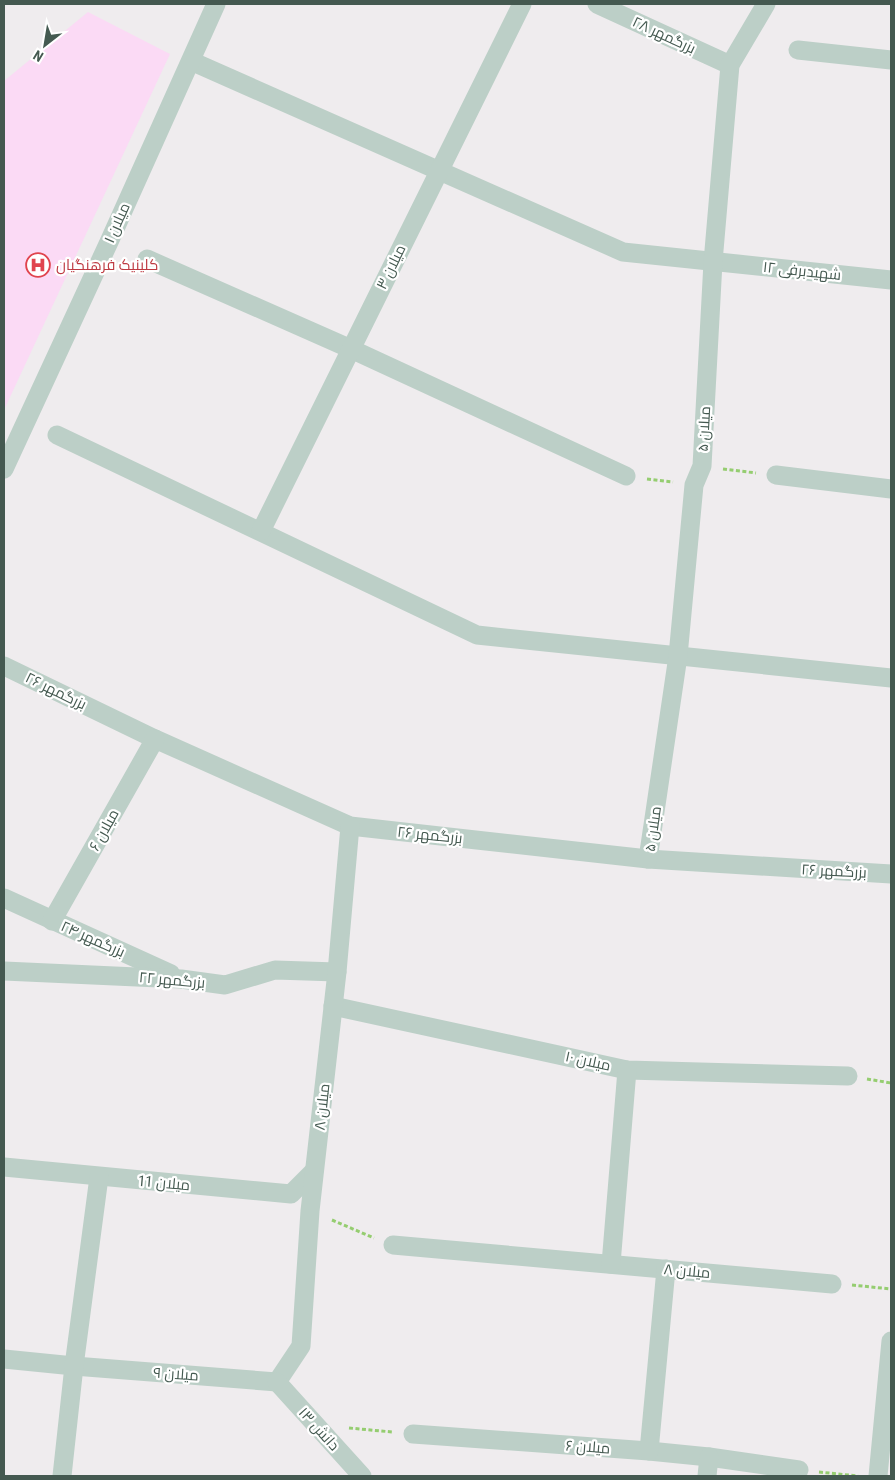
<svg xmlns="http://www.w3.org/2000/svg" width="895" height="1480" viewBox="0 0 895 1480" font-family="'Roboto Condensed',Cairo,sans-serif">
	<style>
		.medical { fill: #fbdaf5 }
		.lines { fill: none; stroke-linecap: round; stroke-linejoin: round }
		.path { stroke: #95cd70; stroke-width: 3; stroke-dasharray: 4 2.5; stroke-linecap: butt }
		.minor { stroke: #bccfc7; stroke-width: 19 }
		.labels { text-anchor: middle; stroke-width: 4.5; stroke-linejoin: round; paint-order: stroke }
		.street-label { font-size: 15px; fill: #445950; stroke: #fff }
		.health-label { font-size: 15px; fill: #be3a42; stroke: #fff; text-anchor: start }
	</style>
	<rect width="100%" height="100%" fill="#efecee"/>
	<!-- medical -->
	<polygon class="medical" points="88,12 170,54 4,410 4,81"/>
	<g class="lines">
		<!-- path -->
		<g class="path">
			<polyline points="723,469 756,473"/>
			<polyline points="647,479 673,482"/>
			<polyline points="867,1079 891,1083"/>
			<polyline points="332,1220 374,1238"/>
			<polyline points="852,1285 891,1289"/>
			<polyline points="349,1428 392,1432"/>
			<polyline points="819,1472 858,1476"/>
		</g>
		<!-- minor -->
		<g class="minor">
			<polyline points="597,4 730,65"/>
			<polyline points="798,50 891,60"/>
			<polyline points="191,61 623,252 891,280"/>
			<polyline points="147,259 351,349 626,476"/>
			<polyline points="57,435 477,635 891,678"/>
			<polyline points="4,469 109,242 216,4"/>
			<polyline points="776,475 891,489"/>
			<polyline points="261,531 522,4"/>
			<polyline points="4,666 155,739 350,826 648,859 891,874"/>
			<polyline points="648,859 678,656 694,485 702,466 713,262 730,65 766,4"/>
			<polyline points="4,898 171,974"/>
			<polyline points="52,921 155,739"/>
			<polyline points="4,971 181,979 225,985 275,970 337,972"/>
			<polyline points="333,1006 627,1070 848,1076"/>
			<polyline points="4,1167 291,1194 314,1171"/>
			<polyline points="393,1245 832,1284"/>
			<polyline points="611,1264 627,1070"/>
			<polyline points="4,1359 74,1366 277,1382"/>
			<polyline points="277,1382 301,1346 310,1211 337,972 350,826"/>
			<polyline points="277,1382 362,1476"/>
			<polyline points="413,1434 649,1451 709,1457 799,1470"/>
			<polyline points="649,1451 666,1269"/>
			<polyline points="62,1476 74,1366 99,1177"/>
			<polyline points="707,1476 709,1457"/>
			<polyline points="878,1476 891,1341"/>
		</g>
	</g>
	<!-- icons -->
	<defs>
		<g id="hospital-ring" transform="scale(1.25)"><circle r="9.5" fill="#fff" stroke="#e0444e" stroke-width="1.5"/><path d="M-5-5h3v3.5h4V-5h3V5h-3V1.5h-4V5h-3Z" fill="#e0444e"/></g>
	</defs>
	<g fill-rule="evenodd">
		<use href="#hospital-ring" x="38" y="265"/>
	</g>
	<g class="labels">
		<!-- street labels -->
		<g class="street-label">
			<text transform="translate(664 35) rotate(25)" y="5">بزرگمهر ۲۸</text>
			<text transform="translate(117 223) rotate(-66)" y="5">میلان ۱</text>
			<text transform="translate(391 267) rotate(-64)" y="5">میلان ۳</text>
			<text transform="translate(802 271) rotate(6)" y="5">شهیدبرفی ۱۲</text>
			<text transform="translate(704 429) rotate(-87)" y="5">میلان ۵</text>
			<text transform="translate(56 691) rotate(26)" y="5">بزرگمهر ۲۶</text>
			<text transform="translate(653 829) rotate(-82)" y="5">میلان ۵</text>
			<text transform="translate(104 830) rotate(-61)" y="5">میلان ۶</text>
			<text transform="translate(430 835) rotate(6)" y="5">بزرگمهر ۲۶</text>
			<text transform="translate(834 871) rotate(3)" y="5">بزرگمهر ۲۶</text>
			<text transform="translate(93 939) rotate(24)" y="5">بزرگمهر ۲۴</text>
			<text transform="translate(172 980) rotate(5)" y="5">بزرگمهر ۲۲</text>
			<text transform="translate(588 1061) rotate(12)" y="5">میلان ۱۰</text>
			<text transform="translate(322 1107) rotate(-84)" y="5">میلان ۸</text>
			<text transform="translate(164 1183) rotate(5)" y="5">میلان 11</text>
			<text transform="translate(687 1271) rotate(5)" y="5">میلان ۸</text>
			<text transform="translate(176 1374) rotate(4)" y="5">میلان ۹</text>
			<text transform="translate(319 1429) rotate(48)" y="5">دانش ۱۳</text>
			<text transform="translate(588 1447) rotate(4)" y="5">میلان ۶</text>
		</g>
		<!-- health labels -->
		<g class="health-label">
			<text x="56" y="270">کلینیک فرهنگیان</text>
		</g>
	</g>
	<!-- border -->
	<rect width="895" height="1480" fill="none" stroke="#445950" stroke-width="10"/>
	<!-- north arrow -->
	<g transform="translate(45 45) rotate(211)" stroke="#ffffff" stroke-width="4" paint-order="stroke">
	<path d="M0-4L9 19L0 12L-9 19Z" fill="#445950"/>
	<text y="-8" font-size="14" font-weight="bold" text-anchor="middle" fill="#445950">N</text>
	</g>
</svg>
